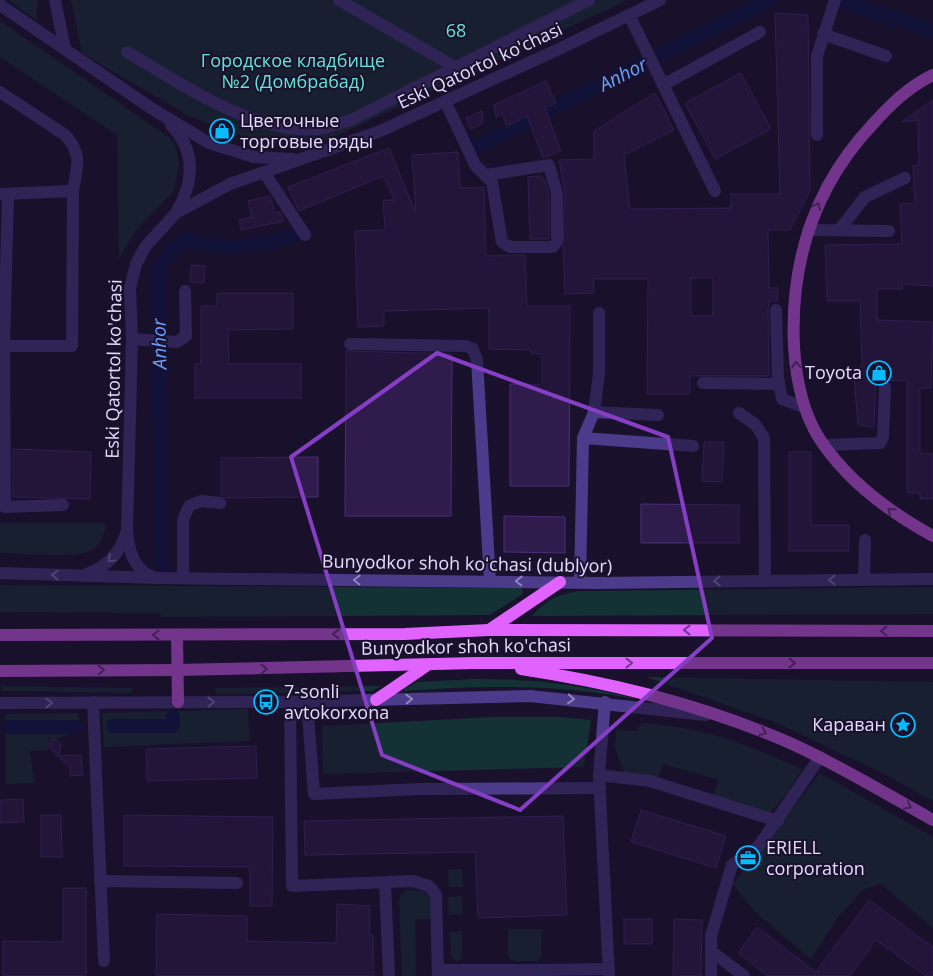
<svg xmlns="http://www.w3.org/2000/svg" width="933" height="976" viewBox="0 0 933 976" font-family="'Open Sans',sans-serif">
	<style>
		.green { fill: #143136 }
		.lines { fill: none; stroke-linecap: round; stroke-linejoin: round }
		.canal { stroke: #0a164b; stroke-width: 14 }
		.building { fill: #2f1c4d; stroke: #4a2e79; fill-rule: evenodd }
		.minor { stroke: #4c3b8b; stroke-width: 12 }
		.major { stroke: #e062ff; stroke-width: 12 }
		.oneway { stroke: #73358b }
		.oneway2 { stroke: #9183bf }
		.marked { fill: none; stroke: #863ec5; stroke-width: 4; stroke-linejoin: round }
		.labels { text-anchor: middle; stroke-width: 4; stroke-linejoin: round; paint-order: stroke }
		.park-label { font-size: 18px; fill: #63e3d9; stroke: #1a112c }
		.street-label { font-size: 18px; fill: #e6dbff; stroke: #1a112c }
		.poi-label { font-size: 18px; fill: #e6dbff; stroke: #1a112c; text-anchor: start }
		.water-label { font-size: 19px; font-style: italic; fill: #69a0ff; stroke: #1a112c }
	</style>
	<rect width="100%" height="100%" fill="#1a112c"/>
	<!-- green -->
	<g class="green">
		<polygon points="9,0 38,0 36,20"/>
		<polygon points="71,0 627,0 328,140 293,144 259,142 189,116 82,53"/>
		<polygon points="0,21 170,138 177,150 179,165 174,191 135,231 119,259 117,135 0,57"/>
		<path d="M0 523H106C104 533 102 544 92 550 77 559 20 553 0 553Z"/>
		<polygon points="0,585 519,588 522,588 523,594 490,615 161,617 160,613 0,612"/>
		<path d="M933 587V614L532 616C547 599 555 596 577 591Z"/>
		<polygon points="646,677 933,682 933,801 876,770 775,722"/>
		<path d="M472 679C528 678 583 685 637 699 556 684 486 685 405 691L403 689 417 682Z"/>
		<polygon points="2,686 132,688 132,693 2,691"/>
		<polygon points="381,686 372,691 216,694 215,688"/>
		<polygon points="248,709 250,741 104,747 102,713"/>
		<polygon points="78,713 81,730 60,738 48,738 48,750 30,751 34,783 6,784 5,714"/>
		<polygon points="493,717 560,717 591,720 584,767 323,774 322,726"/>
		<path d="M642 723C705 727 745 744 802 769L787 794 767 816 712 798 719 780 663 764 657 781 624 772 615 748 616 730 636 731Z"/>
		<polygon points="820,773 933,837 933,928 881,884 864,889 838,917 811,959 753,910 733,884"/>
		<polygon points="462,869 463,887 449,887 448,870"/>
		<polygon points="407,890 423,891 431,899 431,919 415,920 416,976 402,976 399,901 400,896"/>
		<polygon points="462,896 463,914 449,915 448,897"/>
		<polygon points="508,929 542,929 541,956 537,961 514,961 508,957"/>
		<polygon points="462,931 462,958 457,962 451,956 450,932"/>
	</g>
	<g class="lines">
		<!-- canal -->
		<g class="canal">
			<polyline points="837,0 933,30"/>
			<polyline points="476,147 770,0"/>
			<path d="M163 570 161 556 158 270 167 255 186 239C217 251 263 247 294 235"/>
			<polyline points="113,726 173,726 173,716"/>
			<polyline points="9,727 76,727"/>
		</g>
	</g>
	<!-- building -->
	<g class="building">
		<path d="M775 13 808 15 810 191 790 230H768L769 288H778V301H769L768 310 769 376H690V394H647L648 279H593L594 293 565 294 563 246 565 194 559 160 594 159V131L655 93 674 130 624 155 630 209 731 208V194H780ZM691 278H713V316H691Z"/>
		<polygon points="741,73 771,129 715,159 685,103"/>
		<polygon points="546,81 556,103 545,108 561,151 543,158 527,116 507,126 502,114 496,117 494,105"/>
		<polygon points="933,100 933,286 902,284 902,289 877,289 877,320 933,322 931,388 920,388 920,453 933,454 933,499 920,499 920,493 907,493 907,381 876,380 874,427 858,425 854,377 862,364 860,301 827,301 825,245 902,244 900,204 915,203 913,166 919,165 918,120 902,122"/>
		<polygon points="482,111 483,123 471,129 466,118"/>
		<polygon points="389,148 416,214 412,155 458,152 460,188 484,187 486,256 525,255 527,306 570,306 569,486 510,486 510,384 542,385 542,354 531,354 531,350 489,349 489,308 384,311 384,326 358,327 355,231 385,230 383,200 395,200 383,176 299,211 288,187"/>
		<polygon points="541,176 545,181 549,195 549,239 530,239 528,177"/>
		<polygon points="270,196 275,213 280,212 284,221 241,230 239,220 252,217 248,201"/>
		<polygon points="191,265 205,266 204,283 190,282"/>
		<polygon points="217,293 293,293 293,329 228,330 229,364 301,364 301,398 195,398 195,364 201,364 201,306 217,306"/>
		<polygon points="346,351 452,354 451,516 345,516"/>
		<polygon points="704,442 724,442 722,482 702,481"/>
		<polygon points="13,449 91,452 90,499 13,497"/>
		<polygon points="789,452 811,452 811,525 849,525 849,551 789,551"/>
		<polygon points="318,457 318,497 226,498 221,495 221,458"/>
		<polygon points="641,504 739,505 739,543 641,543"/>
		<polygon points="504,516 565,517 565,553 504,552"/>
		<polygon points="56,739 61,744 59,756 81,755 83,775 70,776 70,768 50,748 49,746 50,740"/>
		<polygon points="256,746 257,778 147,781 146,749"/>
		<polygon points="23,799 24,822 0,823 0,800"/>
		<polygon points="641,810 726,836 716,868 631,842"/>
		<polygon points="41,815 61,815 62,857 41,857"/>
		<polygon points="124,815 273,817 272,906 250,906 250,867 124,866"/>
		<polygon points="563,816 567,915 478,918 475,852 305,855 304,821"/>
		<polygon points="63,888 86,888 86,976 3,976 3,941 63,942"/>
		<polygon points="869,900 933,947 933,976 926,976 876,940 850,976 768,976 738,953 757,927 816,972"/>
		<polygon points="337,904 370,906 369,935 373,935 374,976 156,976 157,914 247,916 247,941 336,943"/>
		<rect x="624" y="919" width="28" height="25"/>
		<polygon points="674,919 702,920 701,976 673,976"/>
	</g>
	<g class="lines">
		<!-- minor -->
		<g class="minor">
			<polyline points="55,0 65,49"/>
			<polyline points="339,0 455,67"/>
			<polyline points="0,5 154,110 209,143 254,157 292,159"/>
			<polyline points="629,15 715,191"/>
			<polyline points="823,34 886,56"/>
			<path d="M127 52C180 83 254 135 317 129 328 128 340 123 351 120L589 0"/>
			<polyline points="663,85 760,32"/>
			<path d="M0 92 65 135C83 154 77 167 73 191L1 194"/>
			<polyline points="445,101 475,165 492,182 502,242 510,247 553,247 557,241 557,194 549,165 486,175"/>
			<path d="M171 125C196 151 194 181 177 211"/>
			<polyline points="817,135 817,56 835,0"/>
			<polyline points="264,172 305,235"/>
			<polyline points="8,194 4,346 5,507 63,505"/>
			<polyline points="808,230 889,231"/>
			<polyline points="839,230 865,197 905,178"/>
			<polyline points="776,310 778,378 782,399 804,407"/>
			<polyline points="132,339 177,342 186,336 185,291"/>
			<polyline points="350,344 466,346 473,349 477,360 490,581"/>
			<polyline points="0,346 72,346 73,191"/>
			<polyline points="703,383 779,384"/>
			<polyline points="594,412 658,415"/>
			<polyline points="739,413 755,424 764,438 765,581"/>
			<polyline points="583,438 693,446"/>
			<polyline points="825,445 880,443 883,437 885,387"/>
			<polyline points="0,573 156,578 597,583 933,579"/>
			<path d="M87 574C108 565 119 555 126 533"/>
			<path d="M153 577C133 569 129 551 127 531L132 339 130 288 136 264 145 247 176 213 230 184 378 132 559 49 660 0"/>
			<polyline points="183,578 183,520 189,506 201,501 220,503"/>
			<polyline points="864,579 865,540"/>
			<polyline points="580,582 583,438 594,412 599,374 599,313"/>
			<polyline points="307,701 314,794 420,789 600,788"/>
			<polyline points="93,702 104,961"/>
			<polyline points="290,702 292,886 413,881 429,886 436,895 438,976"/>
			<polyline points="605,702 599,775 609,976"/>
			<polyline points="0,703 290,702 530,696 706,715"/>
			<polyline points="599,775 650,781 778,821"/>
			<polyline points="100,881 237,883"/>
			<polyline points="385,883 389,976"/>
			<polyline points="711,951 744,976"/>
			<polyline points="438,970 542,970 543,976"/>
			<polyline points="542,970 609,969"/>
			<polyline points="711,976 711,936 732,865 758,847 820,757"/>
		</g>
		<!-- major -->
		<g class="major">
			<path d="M933 75C908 87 890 105 872 125 813 188 790 262 794 347 796 378 802 411 819 438 847 481 889 512 933 536"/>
			<polyline points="489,630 560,582"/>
			<polyline points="0,635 405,634 489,630 933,631"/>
			<polyline points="177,635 178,702"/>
			<path d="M521 669C615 683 703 705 790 743 839 765 886 794 933 820"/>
			<polyline points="0,671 177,670 476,663 933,663"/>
			<polyline points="376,700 426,666"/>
		</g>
	</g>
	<!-- one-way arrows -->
	<defs><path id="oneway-chevron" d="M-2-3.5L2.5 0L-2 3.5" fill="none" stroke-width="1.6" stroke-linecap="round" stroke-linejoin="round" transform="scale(1.25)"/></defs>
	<g class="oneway">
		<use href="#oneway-chevron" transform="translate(817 206) rotate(-68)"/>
		<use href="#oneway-chevron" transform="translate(796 365) rotate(-95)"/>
		<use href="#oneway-chevron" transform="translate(891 511) rotate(-141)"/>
		<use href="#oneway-chevron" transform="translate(687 630) rotate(-180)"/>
		<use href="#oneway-chevron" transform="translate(884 631) rotate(-180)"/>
		<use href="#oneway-chevron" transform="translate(336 634) rotate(180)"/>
		<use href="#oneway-chevron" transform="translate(156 635) rotate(-180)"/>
		<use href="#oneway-chevron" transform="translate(629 663)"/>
		<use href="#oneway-chevron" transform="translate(792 663)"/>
		<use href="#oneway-chevron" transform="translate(264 669) rotate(-1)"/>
		<use href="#oneway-chevron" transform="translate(101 670)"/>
		<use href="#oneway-chevron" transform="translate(763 732) rotate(22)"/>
		<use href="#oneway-chevron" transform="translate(908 806) rotate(29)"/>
	</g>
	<g class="oneway2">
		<use href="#oneway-chevron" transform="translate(111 559) rotate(137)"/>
		<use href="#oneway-chevron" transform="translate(55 575) rotate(-178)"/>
		<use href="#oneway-chevron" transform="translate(357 580) rotate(-179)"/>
		<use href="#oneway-chevron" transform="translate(832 580) rotate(179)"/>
		<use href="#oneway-chevron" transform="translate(519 581) rotate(-179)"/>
		<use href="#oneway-chevron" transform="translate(717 581) rotate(179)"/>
		<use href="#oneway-chevron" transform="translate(409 699) rotate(-2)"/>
		<use href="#oneway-chevron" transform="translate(571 699) rotate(5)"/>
		<use href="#oneway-chevron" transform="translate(211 702)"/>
		<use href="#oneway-chevron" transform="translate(49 703)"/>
	</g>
	<!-- marked area -->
	<path d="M0 0H933V976H0ZM437 353 668 437 712 638 520 810 382 755 291 457Z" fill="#1a112c" fill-opacity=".55" fill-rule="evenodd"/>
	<path class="marked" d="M437 353 668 437 712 638 520 810 382 755 291 457Z"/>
	<!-- icons -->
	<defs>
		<g id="shop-ring" transform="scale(1.25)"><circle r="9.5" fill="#1a112c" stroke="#07bbff" stroke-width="1.5"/><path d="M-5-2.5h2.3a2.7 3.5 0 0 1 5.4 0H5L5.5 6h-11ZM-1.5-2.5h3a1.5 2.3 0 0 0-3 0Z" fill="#07bbff"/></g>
		<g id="bus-ring" transform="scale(1.25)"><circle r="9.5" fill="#1a112c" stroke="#07bbff" stroke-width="1.5"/><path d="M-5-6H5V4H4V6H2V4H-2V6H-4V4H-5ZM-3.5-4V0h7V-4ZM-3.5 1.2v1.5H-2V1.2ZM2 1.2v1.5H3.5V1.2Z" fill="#07bbff"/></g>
		<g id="sight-ring" transform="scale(1.25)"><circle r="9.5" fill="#1a112c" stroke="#07bbff" stroke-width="1.5"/><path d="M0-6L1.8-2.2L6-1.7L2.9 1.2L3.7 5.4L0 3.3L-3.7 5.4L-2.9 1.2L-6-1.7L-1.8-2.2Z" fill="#07bbff"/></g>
		<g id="office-ring" transform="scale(1.25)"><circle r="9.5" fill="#1a112c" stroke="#07bbff" stroke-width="1.5"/><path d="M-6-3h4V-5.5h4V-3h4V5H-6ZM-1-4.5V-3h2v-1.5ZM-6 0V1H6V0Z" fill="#07bbff"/></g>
	</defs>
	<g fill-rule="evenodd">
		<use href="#shop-ring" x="222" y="131"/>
		<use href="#shop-ring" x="879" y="373"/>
		<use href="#bus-ring" x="266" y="702"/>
		<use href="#sight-ring" x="903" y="725"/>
		<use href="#office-ring" x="748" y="858"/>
	</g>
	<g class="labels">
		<!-- park labels -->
		<g class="park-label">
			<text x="456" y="37">68</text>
			<text x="293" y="67">Городское кладбище<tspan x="293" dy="21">№2 (Домбрабад)</tspan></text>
		</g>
		<!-- street labels -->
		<g class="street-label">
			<text transform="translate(480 66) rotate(-25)" y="6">Eski Qatortol ko'chasi</text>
			<text transform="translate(114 369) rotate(-89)" y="6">Eski Qatortol ko'chasi</text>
			<text transform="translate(467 564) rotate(1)" y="6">Bunyodkor shoh koʻchasi (dublyor)</text>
			<text transform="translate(466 647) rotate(-1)" y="6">Bunyodkor shoh ko'chasi</text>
		</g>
		<!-- poi labels -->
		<g class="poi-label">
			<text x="240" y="127">Цветочные<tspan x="240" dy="21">торговые ряды</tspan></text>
			<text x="862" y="379" text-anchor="end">Toyota</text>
			<text x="284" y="698">7-sonli<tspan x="284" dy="21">avtokorxona</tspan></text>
			<text x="886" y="731" text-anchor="end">Караван</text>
			<text x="766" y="854">ERIELL<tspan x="766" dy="21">corporation</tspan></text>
		</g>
		<!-- water labels -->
		<g class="water-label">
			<text transform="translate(623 74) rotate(-27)" y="7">Anhor</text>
			<text transform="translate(159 344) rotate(-91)" y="7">Anhor</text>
		</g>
	</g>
</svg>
